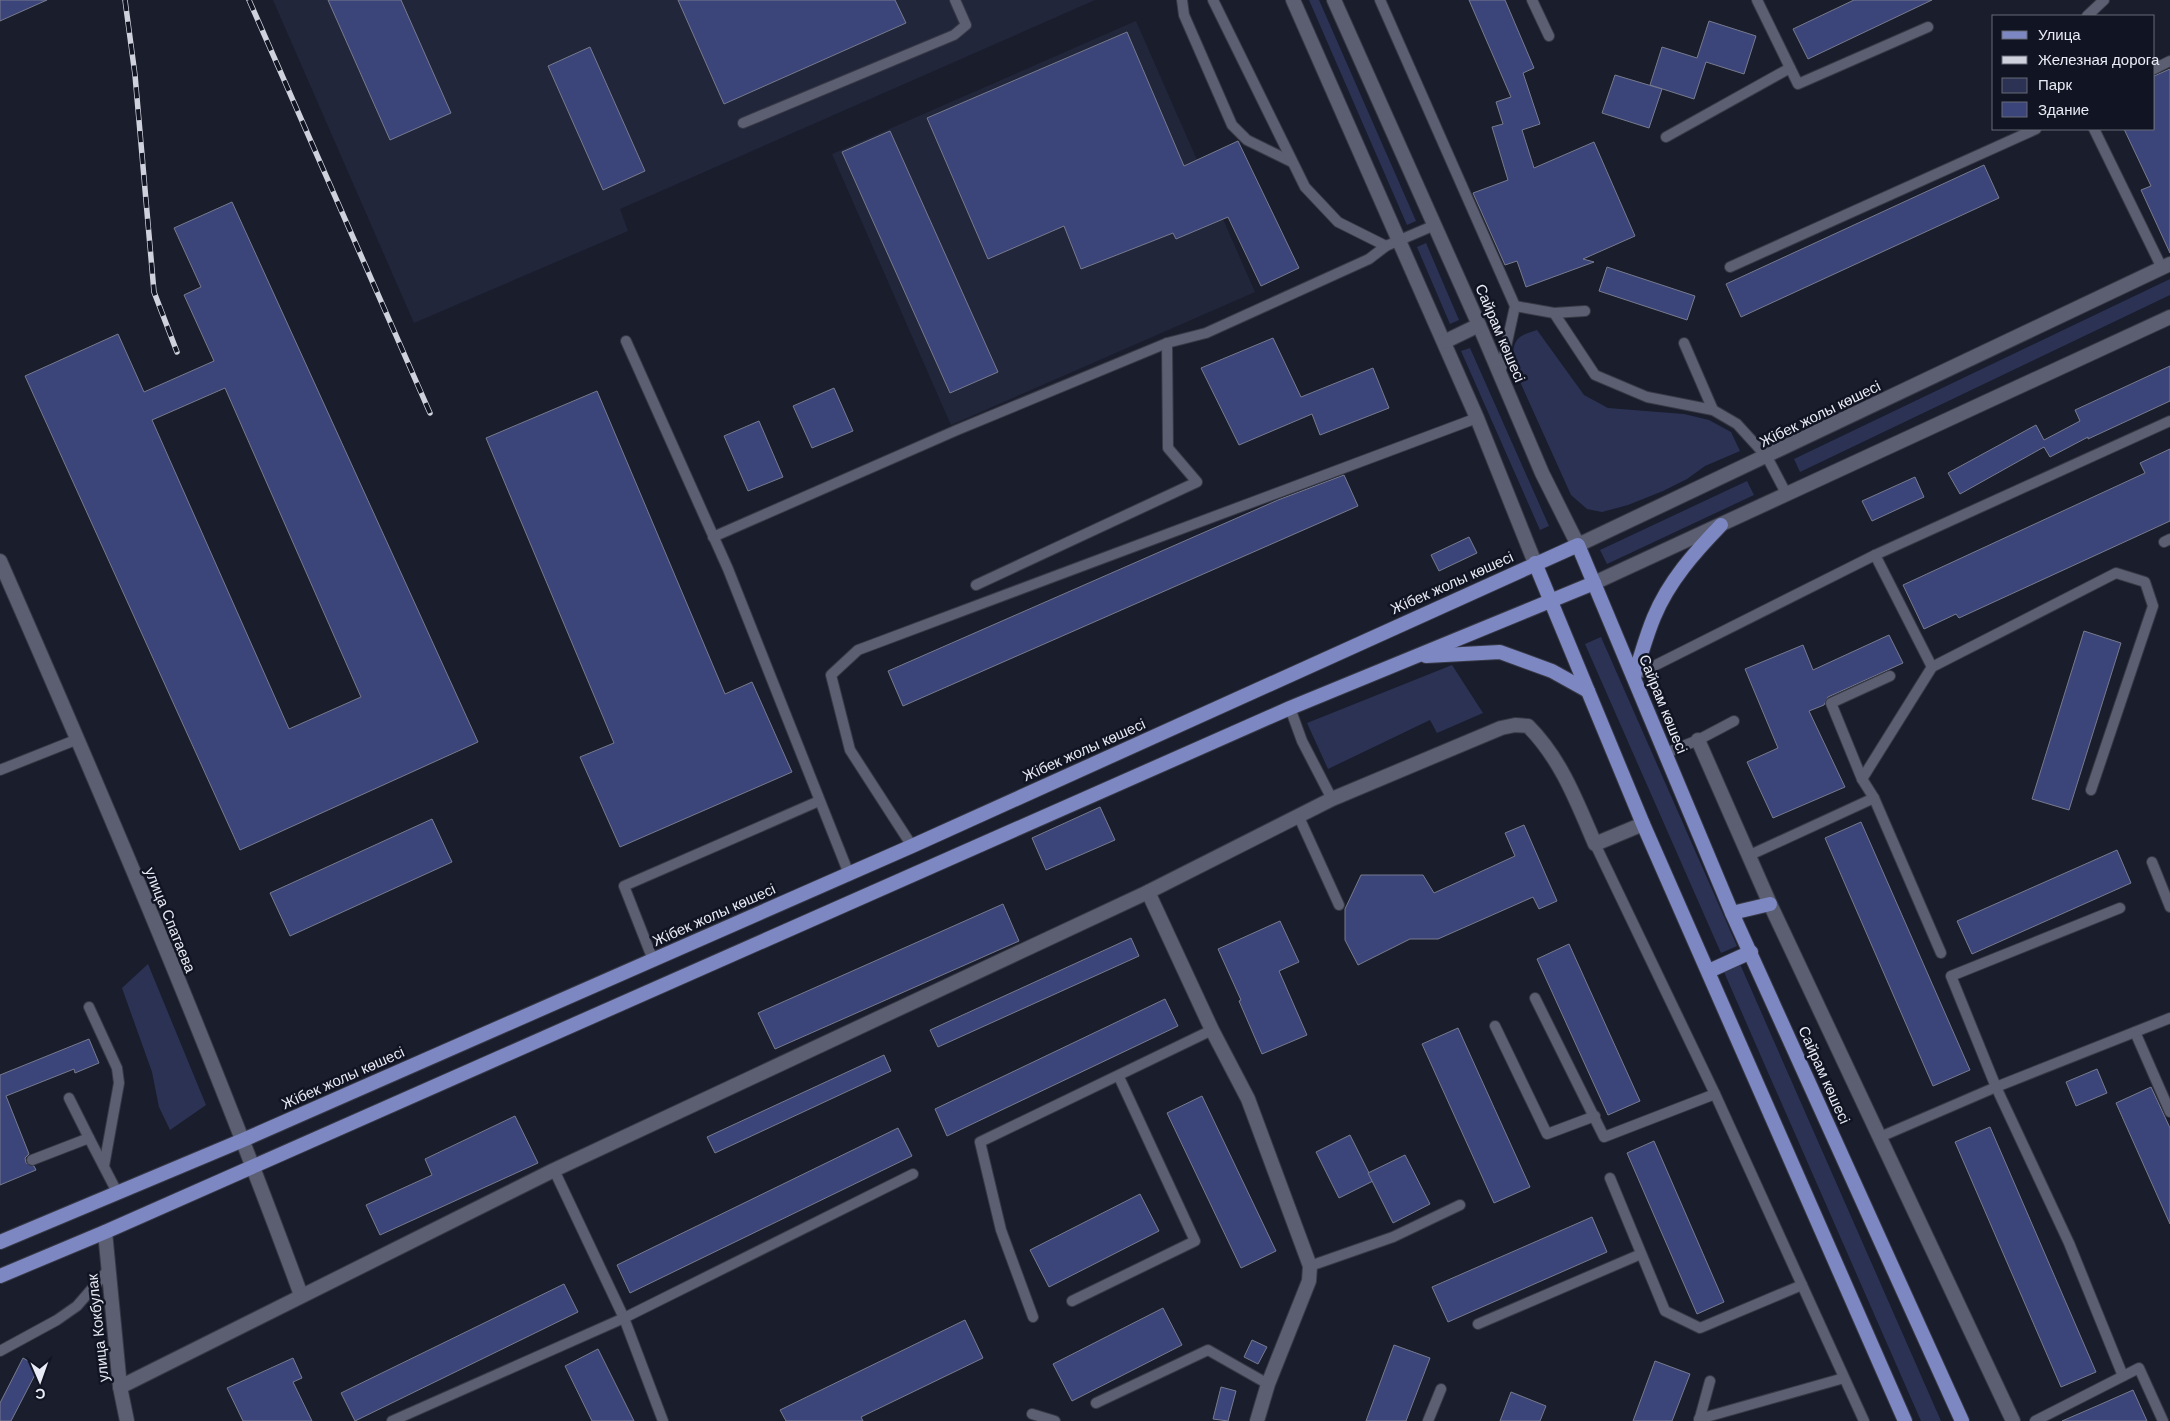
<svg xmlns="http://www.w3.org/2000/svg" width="2170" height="1421" viewBox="0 0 2170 1421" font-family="Helvetica,sans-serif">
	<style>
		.built { fill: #22263b }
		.green { fill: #2c3254 }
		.building { fill: #3c457a; stroke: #777b8e; fill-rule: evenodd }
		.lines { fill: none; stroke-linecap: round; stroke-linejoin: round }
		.service-casing { stroke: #383946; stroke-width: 12 }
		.minor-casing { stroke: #383946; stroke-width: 16 }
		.secondary-casing { stroke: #383946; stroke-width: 16 }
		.primary-casing { stroke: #383946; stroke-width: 16 }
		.service { stroke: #5b5f71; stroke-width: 10 }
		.minor { stroke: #5b5f71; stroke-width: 14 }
		.secondary { stroke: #5b5f71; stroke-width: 14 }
		.primary { stroke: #7d88c3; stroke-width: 14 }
		.rail-casing { stroke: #cfd1dd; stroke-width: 5.5 }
		.rail { stroke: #111422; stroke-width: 4; stroke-dasharray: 11; stroke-linecap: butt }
		.labels { text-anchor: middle; stroke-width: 5; stroke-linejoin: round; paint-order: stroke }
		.street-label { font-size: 15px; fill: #e9ebf6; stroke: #111422 }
	</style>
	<rect width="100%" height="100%" fill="#1a1d2c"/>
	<!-- built -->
	<g class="built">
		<polygon points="273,0 1095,0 620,209 628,231 414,323"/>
		<polygon points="1136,21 1255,292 951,425 832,154"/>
	</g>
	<!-- green -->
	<g class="green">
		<polygon points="1309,0 1319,0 1416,221 1407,225"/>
		<polygon points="1426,243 1459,320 1450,324 1417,247"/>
		<polygon points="2170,279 2170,295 1800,472 1794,459"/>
		<path d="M1537 330 1584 395 1608 408 1684 414 1709 420 1731 432 1740 451 1705 466 1687 479 1663 491 1628 505 1602 512 1587 509 1571 495 1512 364C1514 340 1514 337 1537 330Z"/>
		<polygon points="1470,348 1549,526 1540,530 1461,351"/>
		<polygon points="1747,481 1754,495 1607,564 1600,550"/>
		<polygon points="1601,637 1737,946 1721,953 1585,644"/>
		<polygon points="1452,665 1483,713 1437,733 1430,720 1328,769 1307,723"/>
		<polygon points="148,964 206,1105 170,1130 159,1107 152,1072 122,988"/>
		<polygon points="1740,964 1941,1421 1921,1421 1724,972"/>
	</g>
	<!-- building -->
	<g class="building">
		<polygon points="0,0 47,0 0,21"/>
		<polygon points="328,0 401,0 451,113 390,140"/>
		<polygon points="678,0 895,0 906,23 724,104"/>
		<polygon points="1469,0 1505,0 1534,68 1523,73 1540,124 1522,130 1534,168 1594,142 1635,236 1583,259 1594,262 1526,287 1517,261 1505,265 1473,193 1508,180 1492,127 1503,124 1496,102 1511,97"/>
		<polygon points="1854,0 1932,0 1808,59 1793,29"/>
		<polygon points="1709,21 1756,36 1744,74 1706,62 1694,99 1650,85 1662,47 1697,58"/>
		<polygon points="1127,32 1184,166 1238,141 1299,268 1261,286 1228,217 1176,239 1173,233 1081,269 1064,226 988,259 927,118"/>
		<polygon points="590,47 645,171 603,190 548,66"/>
		<polygon points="2170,69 2170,253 2141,190 2151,186 2124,129 2154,129 2154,76"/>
		<polygon points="1615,75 1662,89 1649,128 1602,113"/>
		<polygon points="890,131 998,372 950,393 842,152"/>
		<polygon points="1984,165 1999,198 1741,317 1726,284"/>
		<path d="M232 202 478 742 240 850 25 376 118 334 144 392 214 361 184 295 201 287 174 228ZM225 388 361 697 289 729 152 420Z"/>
		<polygon points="1607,267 1695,296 1687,320 1599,291"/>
		<polygon points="1273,338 1301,397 1373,368 1389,408 1320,435 1312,414 1239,445 1201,368"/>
		<polygon points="2170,366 2170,401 2088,439 2088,437 2050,457 2044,447 1960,494 1948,473 2036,425 2044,440 2080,421 2075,410"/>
		<polygon points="834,388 853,431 812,448 793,406"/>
		<polygon points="597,391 725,694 752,682 792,772 620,847 580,757 614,743 486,438"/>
		<polygon points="759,421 783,477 748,491 724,436"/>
		<polygon points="2170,449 2170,521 1959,618 1956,614 1924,629 1903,585 2145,473 2140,463"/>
		<polygon points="1344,475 1358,506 903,706 888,671 1278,500"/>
		<polygon points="1915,477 1924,497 1872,521 1862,501"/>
		<polygon points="1469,537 1477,553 1439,571 1431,555"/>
		<polygon points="2084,631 2121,643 2069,810 2032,799"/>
		<polygon points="1889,635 1903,663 1828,697 1824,705 1809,711 1845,787 1773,818 1747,762 1778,748 1745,669 1803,645 1813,670"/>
		<polygon points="1100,807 1115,840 1046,870 1032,838"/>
		<polygon points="432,819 452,862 290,936 270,893"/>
		<polygon points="1861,822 1970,1070 1933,1086 1825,838"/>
		<polygon points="1524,825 1557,901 1539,909 1533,897 1438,939 1410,939 1358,965 1345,940 1345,909 1361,875 1423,875 1434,893 1515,856 1505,833"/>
		<polygon points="2117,850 2131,883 1972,954 1957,921"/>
		<polygon points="1003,904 1019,941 775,1049 758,1013"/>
		<polygon points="1280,921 1299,962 1279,971 1307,1035 1262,1054 1239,1001 1241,1000 1218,949"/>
		<polygon points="1131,938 1139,956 938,1047 930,1030"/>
		<polygon points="1569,944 1640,1101 1608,1115 1537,959"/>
		<polygon points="1165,999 1178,1026 947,1136 935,1109"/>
		<polygon points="1458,1028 1530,1187 1494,1203 1422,1044"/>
		<polygon points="89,1039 99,1063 75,1073 74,1069 6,1096 29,1154 25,1158 26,1163 34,1166 36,1170 0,1185 0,1075"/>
		<polygon points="884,1055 891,1071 715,1153 707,1137"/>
		<polygon points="2097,1069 2107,1093 2076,1106 2066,1082"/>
		<polygon points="2151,1087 2170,1128 2170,1224 2116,1103"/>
		<polygon points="1202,1096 1276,1251 1241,1268 1167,1113"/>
		<polygon points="515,1116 538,1163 380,1235 366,1205 432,1175 425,1159"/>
		<polygon points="1990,1127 2096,1372 2061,1387 1955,1142"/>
		<polygon points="898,1128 912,1156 630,1293 617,1265"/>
		<polygon points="1350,1135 1373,1181 1339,1198 1316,1152"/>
		<polygon points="1654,1141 1724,1302 1697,1314 1627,1153"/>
		<polygon points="1405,1155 1430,1204 1393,1223 1368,1173"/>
		<polygon points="1140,1194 1159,1231 1049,1287 1030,1250"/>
		<polygon points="1592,1217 1607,1252 1448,1322 1432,1287"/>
		<polygon points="564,1284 578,1312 355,1421 341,1393"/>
		<polygon points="1163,1308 1182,1345 1072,1401 1053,1364"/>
		<polygon points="965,1320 983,1358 861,1417 863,1421 786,1421 780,1410"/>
		<polygon points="1252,1340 1267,1347 1258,1364 1244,1357"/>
		<polygon points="1394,1345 1430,1358 1406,1421 1366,1421"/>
		<polygon points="598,1349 634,1421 592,1421 565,1366"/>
		<polygon points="23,1358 39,1367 11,1421 0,1421 0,1403"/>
		<polygon points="293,1358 302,1378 293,1382 312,1421 243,1421 227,1388"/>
		<polygon points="1655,1361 1690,1374 1672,1421 1633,1421"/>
		<polygon points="1221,1387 1236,1391 1228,1421 1213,1419"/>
		<polygon points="2133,1390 2147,1421 2062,1421 2099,1405"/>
		<polygon points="1511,1392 1546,1406 1540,1421 1500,1421"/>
	</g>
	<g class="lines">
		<!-- service casing -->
		<g class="service-casing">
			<g id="service">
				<polyline points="1182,0 1184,15 1232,125 1247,140 1292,162"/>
				<polyline points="1213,0 1305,187 1338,222 1386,246"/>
				<polyline points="1380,0 1515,306 1500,374"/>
				<polyline points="1532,0 1549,36"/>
				<polyline points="1757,0 1798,84 1928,27"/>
				<polyline points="2087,16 2104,0"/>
				<polyline points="2154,69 2170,61"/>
				<polyline points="743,123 954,35 966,25 955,0"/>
				<polyline points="2094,129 2162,268"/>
				<polyline points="1666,137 1790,68"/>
				<polyline points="1730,267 2036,129"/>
				<polyline points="1515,306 1554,313 1595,375 1647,397 1713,410 1737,424 1767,457 1787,495"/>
				<polyline points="1554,313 1585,311"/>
				<polyline points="626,341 728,569 849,874"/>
				<polyline points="1684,343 1713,410"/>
				<polyline points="713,537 957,430 1167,343 1206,333 1369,259 1386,246 1435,225"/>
				<polyline points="2164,542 2170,539"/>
				<polyline points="976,585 1197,482 1168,448 1167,343"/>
				<polyline points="1932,667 2116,573 2145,582 2153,606 2091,790"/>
				<polyline points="1634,676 1875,555 2170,421"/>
				<polyline points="1290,708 1302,741 1332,799"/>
				<polyline points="1666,753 1698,740 1734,721"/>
				<polyline points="0,770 78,739"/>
				<polyline points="1862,779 1831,703 1890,676"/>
				<polyline points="1874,798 1941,953"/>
				<polyline points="1298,815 1339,905"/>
				<polyline points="1595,844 1715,1094 1864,1421"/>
				<polyline points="912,846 850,750 831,675 858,650 1477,418"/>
				<polyline points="1750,855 1874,798 1862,779 1932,667 1875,555"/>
				<polyline points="2152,862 2170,907"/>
				<polyline points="2120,908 1951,976 1996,1087 2069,1243 2123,1376"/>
				<polyline points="653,960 624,886 819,801"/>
				<polyline points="1535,998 1604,1137 1715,1094"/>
				<polyline points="89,1007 117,1068 119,1083 104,1166"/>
				<polyline points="1495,1026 1547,1134 1595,1116"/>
				<polyline points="2135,1032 2170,1112"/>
				<polyline points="69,1098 89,1138"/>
				<polyline points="1880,1137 1996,1087 2170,1018"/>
				<polyline points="32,1160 89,1138 117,1192"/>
				<polyline points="554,1170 624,1318 663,1421"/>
				<polyline points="1610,1178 1665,1311 1700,1328 1802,1285"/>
				<polyline points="1310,1266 1393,1237 1460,1205"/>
				<polyline points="1072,1301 1195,1241 1119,1077"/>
				<polyline points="1033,1317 1001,1230 980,1142 1212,1030"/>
				<polyline points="1478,1324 1641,1254"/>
				<polyline points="0,1351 57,1320 77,1306 109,1269"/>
				<polyline points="1096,1403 1208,1350 1268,1384"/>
				<polyline points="1032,1414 1055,1421"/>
				<polyline points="1699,1419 1844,1378"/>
				<polyline points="392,1421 624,1318 913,1174"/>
				<polyline points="1428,1421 1441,1389"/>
				<polyline points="1699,1421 1710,1381"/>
				<polyline points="2035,1421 2139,1368 2163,1421"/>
			</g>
		</g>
		<!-- minor casing -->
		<g class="minor-casing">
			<g id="minor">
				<path d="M0 561C106 803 210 1047 301 1295"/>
				<polyline points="1698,740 1770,904 2013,1421"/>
				<polyline points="1148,892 1212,1030 1248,1099 1310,1266 1309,1281 1268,1384 1257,1421"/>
				<polyline points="105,1232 120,1387 127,1421"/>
				<path d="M120 1387 554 1170 1148 892 1332 799 1501 728 1515 725 1528 726C1561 759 1577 802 1595 844L1643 824"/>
			</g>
		</g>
		<!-- secondary casing -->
		<g class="secondary-casing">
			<g id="secondary">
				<polyline points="1293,0 1477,418 1535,563"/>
				<polyline points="1334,0 1479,325 1542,473 1578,545 2170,264"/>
				<polyline points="1444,342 1479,325"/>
				<polyline points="1594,583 2170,317"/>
			</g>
		</g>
		<!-- primary casing -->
		<g class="primary-casing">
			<g id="primary">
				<polyline points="1535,563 1643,824 1905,1421"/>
				<polyline points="1426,656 1500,652 1552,671 1588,691"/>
				<path d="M1634 676C1641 656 1646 636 1654 617 1669 581 1694 553 1721 525"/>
				<polyline points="1732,913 1770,904"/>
				<polyline points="1709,971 1751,952"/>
				<polyline points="0,1242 243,1140 912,846 1578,545 1732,913 1962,1421"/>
				<polyline points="0,1276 105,1232 1290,708 1594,583"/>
			</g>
		</g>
		<!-- service -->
		<use href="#service" class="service"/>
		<!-- minor -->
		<use href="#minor" class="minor"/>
		<!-- secondary -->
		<use href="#secondary" class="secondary"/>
		<!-- primary -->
		<use href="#primary" class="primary"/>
		<!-- rail casing -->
		<g class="rail-casing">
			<g id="rail">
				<polyline points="125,0 135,75 154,292 177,352"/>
				<polyline points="249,0 430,413"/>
			</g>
		</g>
		<!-- rail -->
		<use href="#rail" class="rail"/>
	</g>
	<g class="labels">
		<!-- street labels -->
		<g class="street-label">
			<text transform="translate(1500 333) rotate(67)" y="5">Сайрам көшесі</text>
			<text transform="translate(1820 414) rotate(-26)" y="5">Жібек жолы көшесі</text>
			<text transform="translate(1452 583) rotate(-24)" y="5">Жібек жолы көшесі</text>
			<text transform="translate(1663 704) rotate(68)" y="5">Сайрам көшесі</text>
			<text transform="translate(1084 750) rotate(-24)" y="5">Жібек жолы көшесі</text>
			<text transform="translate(714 915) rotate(-24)" y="5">Жібек жолы көшесі</text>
			<text transform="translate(170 920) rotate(68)" y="5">улица Спатаева</text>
			<text transform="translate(1824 1075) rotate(66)" y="5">Сайрам көшесі</text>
			<text transform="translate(343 1078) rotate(-24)" y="5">Жібек жолы көшесі</text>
			<text transform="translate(98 1328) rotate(-96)" y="5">улица Кокбулак</text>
		</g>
	</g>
	<!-- legend -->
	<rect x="1992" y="15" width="162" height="115" fill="#111422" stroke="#676a77"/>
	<rect x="2002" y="31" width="25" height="8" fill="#7d88c3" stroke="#676a77"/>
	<text x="2038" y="40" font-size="15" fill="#e9ebf6">Улица</text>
	<rect x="2002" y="56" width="25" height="8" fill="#cfd1dd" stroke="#676a77"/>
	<text x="2038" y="65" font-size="15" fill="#e9ebf6">Железная дорога</text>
	<rect x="2002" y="78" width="25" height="15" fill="#2c3254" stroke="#676a77"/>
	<text x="2038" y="90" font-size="15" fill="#e9ebf6">Парк</text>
	<rect x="2002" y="102" width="25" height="15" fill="#3c457a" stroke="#676a77"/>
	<text x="2038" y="115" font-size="15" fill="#e9ebf6">Здание</text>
	<!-- north arrow -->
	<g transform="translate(40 1381) rotate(178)" stroke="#111422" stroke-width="4" paint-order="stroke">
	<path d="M0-4L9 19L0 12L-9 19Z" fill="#e9ebf6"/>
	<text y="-8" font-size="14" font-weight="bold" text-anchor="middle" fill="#e9ebf6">С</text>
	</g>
</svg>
